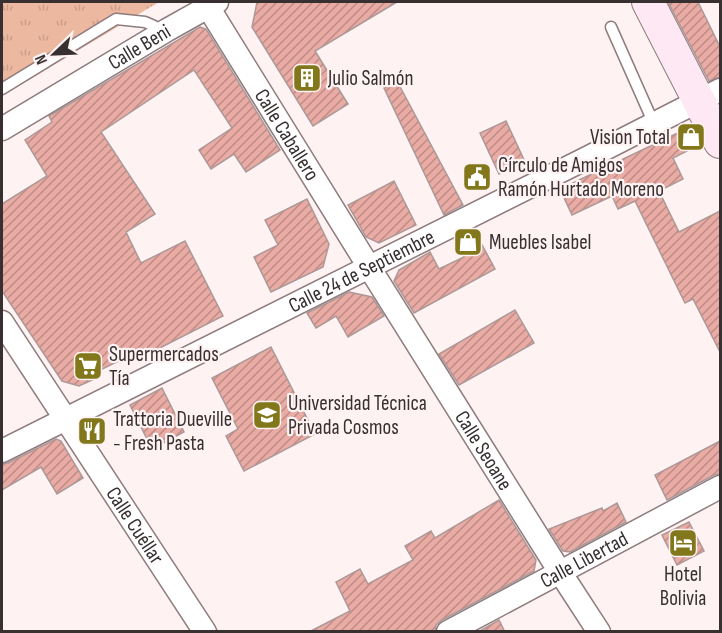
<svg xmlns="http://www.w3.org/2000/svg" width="722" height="633" viewBox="0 0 722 633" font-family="'Sofia Sans Condensed',sans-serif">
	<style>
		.park { fill: url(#park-tufts) }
		.building { fill: url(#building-hatch); stroke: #ac9997; stroke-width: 1.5 }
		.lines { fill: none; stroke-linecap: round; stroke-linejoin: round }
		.lane-casing { stroke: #8e7c7e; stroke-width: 13 }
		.street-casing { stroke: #8e7c7e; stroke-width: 25 }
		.secondary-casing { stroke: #8e7c7e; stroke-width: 34 }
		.lane { stroke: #fff; stroke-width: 10 }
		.street { stroke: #fff; stroke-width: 22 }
		.secondary { stroke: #fee8f3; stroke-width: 32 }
		.labels { text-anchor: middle; stroke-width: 4.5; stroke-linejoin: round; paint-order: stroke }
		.street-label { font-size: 21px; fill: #372f30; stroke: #fef2f3 }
		.poi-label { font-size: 21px; fill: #372f30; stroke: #fef2f3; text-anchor: start }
	</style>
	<defs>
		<pattern id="park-tufts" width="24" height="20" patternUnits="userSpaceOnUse" patternTransform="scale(1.5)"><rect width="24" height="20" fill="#edb8a0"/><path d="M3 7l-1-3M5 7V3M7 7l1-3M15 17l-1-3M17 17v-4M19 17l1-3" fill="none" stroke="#cc9e8a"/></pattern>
		<pattern id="building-hatch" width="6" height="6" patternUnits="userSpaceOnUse" patternTransform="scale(1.5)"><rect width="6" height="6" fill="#e9aba4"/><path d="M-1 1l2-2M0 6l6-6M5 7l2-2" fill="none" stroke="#be8c86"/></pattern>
	</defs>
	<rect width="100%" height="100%" fill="#fef2f3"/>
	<!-- park -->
	<polygon class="park" points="2,2 159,2 2,96"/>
	<!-- building -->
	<g class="building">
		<polygon points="257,2 397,2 315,51 348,104 313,126 252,27"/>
		<polygon points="668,2 698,2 720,47 720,77 709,81"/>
		<polygon points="200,27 206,29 280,150 246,172 234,154 211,169 199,150 232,128 194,70 101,132 155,214 126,232 141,263 185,241 223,316 146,355 143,349 96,372 99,377 79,386 62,381 2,291 2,204 47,176 25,140 52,122 49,116"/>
		<polygon points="397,81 463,205 444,215 384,88"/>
		<polygon points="506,121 525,162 499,174 480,133"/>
		<polygon points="688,128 693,129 701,144 673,158 683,179 659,191 679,232 720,211 720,352 693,299 685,303 635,201 618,209 612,196 572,215 560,189"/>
		<polygon points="394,181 416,225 379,243 366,237 348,205"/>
		<polygon points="307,199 329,244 323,267 271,292 254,257 278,245 265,220"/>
		<polygon points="474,230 495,269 414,313 394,281 399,270 430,252 439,269 464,257 456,239"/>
		<polygon points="349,292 372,297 384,316 348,337 336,316 316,328 307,313"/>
		<polygon points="515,310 534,343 459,385 439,354"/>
		<polygon points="271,347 315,434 244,471 226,436 238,429 212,378"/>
		<polygon points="162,388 184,432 152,449 130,405"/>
		<polygon points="56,439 61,441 83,478 57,494 41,467 2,490 2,464 8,463"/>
		<polygon points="720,441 720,474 714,475 667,500 655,475"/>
		<polygon points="499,500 536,560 534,571 442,620 436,625 435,632 309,632 350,611 336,582 360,569 368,584 413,560 405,546 431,531 435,538"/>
		<polygon points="617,503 626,522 570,552 563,551 549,529 602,508 603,511"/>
		<polygon points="689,522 704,551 677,565 662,535"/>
		<polygon points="499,620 505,632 478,632"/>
	</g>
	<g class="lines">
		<!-- lane casing -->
		<g class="lane-casing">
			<g id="lane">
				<polyline points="611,27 654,124"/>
				<polyline points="2,89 116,19 145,22 154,26 162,33"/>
			</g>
		</g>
		<!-- street casing -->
		<g class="street-casing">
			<g id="street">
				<path id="s1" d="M205 2 369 267 560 572 599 632"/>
				<path id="s2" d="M2 129 167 30 217 2"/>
				<path id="s3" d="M2 322 205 632"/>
				<path id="s4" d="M2 451 585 159 720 90"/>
				<path id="s5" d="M448 632 720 487"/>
			</g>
		</g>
		<!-- secondary casing -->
		<g class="secondary-casing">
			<polyline id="secondary" points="648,2 720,142"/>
		</g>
		<!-- lane -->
		<use href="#lane" class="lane"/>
		<!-- street -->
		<use href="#street" class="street"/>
		<!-- secondary -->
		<use href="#secondary" class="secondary"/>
	</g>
	<!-- icons -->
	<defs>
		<g id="building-square" transform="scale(1.5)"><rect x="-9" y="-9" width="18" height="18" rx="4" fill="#82771a" stroke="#fef2f3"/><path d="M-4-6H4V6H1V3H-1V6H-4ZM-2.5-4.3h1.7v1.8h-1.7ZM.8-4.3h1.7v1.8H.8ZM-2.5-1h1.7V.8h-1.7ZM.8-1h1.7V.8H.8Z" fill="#fff"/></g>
		<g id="shop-square" transform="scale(1.5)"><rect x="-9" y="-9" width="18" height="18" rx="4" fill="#82771a" stroke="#fef2f3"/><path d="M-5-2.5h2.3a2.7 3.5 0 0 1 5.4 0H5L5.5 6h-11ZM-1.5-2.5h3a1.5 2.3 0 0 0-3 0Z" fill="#fff"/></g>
		<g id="civic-square" transform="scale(1.5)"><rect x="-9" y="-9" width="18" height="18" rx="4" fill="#82771a" stroke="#fef2f3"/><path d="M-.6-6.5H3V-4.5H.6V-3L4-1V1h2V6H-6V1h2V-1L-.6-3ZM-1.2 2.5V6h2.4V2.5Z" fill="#fff"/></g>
		<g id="supermarket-square" transform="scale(1.5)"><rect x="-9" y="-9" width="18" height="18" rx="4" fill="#82771a" stroke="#fef2f3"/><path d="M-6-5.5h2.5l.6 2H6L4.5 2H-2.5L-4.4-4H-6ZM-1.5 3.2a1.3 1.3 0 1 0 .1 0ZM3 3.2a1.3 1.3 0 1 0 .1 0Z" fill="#fff"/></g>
		<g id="university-square" transform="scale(1.5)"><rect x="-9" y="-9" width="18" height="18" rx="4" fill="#82771a" stroke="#fef2f3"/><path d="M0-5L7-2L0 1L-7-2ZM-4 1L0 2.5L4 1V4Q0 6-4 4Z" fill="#fff"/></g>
		<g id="restaurant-square" transform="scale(1.5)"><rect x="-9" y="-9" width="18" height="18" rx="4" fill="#82771a" stroke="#fef2f3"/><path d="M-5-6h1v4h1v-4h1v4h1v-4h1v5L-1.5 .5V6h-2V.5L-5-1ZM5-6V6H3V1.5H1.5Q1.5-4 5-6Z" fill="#fff"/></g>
		<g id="hotel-square" transform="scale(1.5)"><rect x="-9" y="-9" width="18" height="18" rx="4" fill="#82771a" stroke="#fef2f3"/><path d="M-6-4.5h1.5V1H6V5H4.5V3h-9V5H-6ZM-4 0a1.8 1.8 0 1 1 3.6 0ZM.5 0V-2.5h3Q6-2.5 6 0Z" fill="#fff"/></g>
	</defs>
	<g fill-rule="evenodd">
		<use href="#building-square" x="307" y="78"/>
		<use href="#shop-square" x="691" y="137"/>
		<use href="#civic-square" x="477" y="177"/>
		<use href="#shop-square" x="468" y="242"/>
		<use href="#supermarket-square" x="88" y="366"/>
		<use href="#university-square" x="267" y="415"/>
		<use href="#restaurant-square" x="92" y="431"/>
		<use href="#hotel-square" x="683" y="543"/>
	</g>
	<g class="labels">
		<!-- street labels -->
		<g class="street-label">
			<text dy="7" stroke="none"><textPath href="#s2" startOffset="160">Calle Beni</textPath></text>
			<text dy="7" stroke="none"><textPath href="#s1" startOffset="156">Calle Caballero</textPath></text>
			<text dy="7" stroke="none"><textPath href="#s4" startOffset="402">Calle 24 de Septiembre</textPath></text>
			<text dy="7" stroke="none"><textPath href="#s1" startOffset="528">Calle Seoane</textPath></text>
			<text dy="7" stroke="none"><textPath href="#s3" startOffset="243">Calle Cuéllar</textPath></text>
			<text dy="7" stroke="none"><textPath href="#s5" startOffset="154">Calle Libertad</textPath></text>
		</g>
		<!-- poi labels -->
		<g class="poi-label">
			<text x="328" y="85">Julio Salmón</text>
			<text x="670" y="144" text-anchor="end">Vision Total</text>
			<text x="498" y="172">Círculo de Amigos<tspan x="498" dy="24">Ramón Hurtado Moreno</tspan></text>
			<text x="489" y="249">Muebles Isabel</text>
			<text x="109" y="361">Supermercados<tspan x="109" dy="24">Tía</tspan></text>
			<text x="288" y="410">Universidad Técnica<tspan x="288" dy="24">Privada Cosmos</tspan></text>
			<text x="113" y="426">Trattoria Dueville<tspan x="113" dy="24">- Fresh Pasta</tspan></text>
			<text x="683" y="581" text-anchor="middle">Hotel<tspan x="683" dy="24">Bolivia</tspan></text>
		</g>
	</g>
	<!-- border -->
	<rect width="722" height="633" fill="none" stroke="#372f30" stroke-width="6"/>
	<!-- north arrow -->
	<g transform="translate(54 54) rotate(247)" stroke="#fef2f3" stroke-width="4.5" paint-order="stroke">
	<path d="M0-4.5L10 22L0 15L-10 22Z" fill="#372f30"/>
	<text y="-9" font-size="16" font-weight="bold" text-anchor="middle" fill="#372f30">N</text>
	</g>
</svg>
